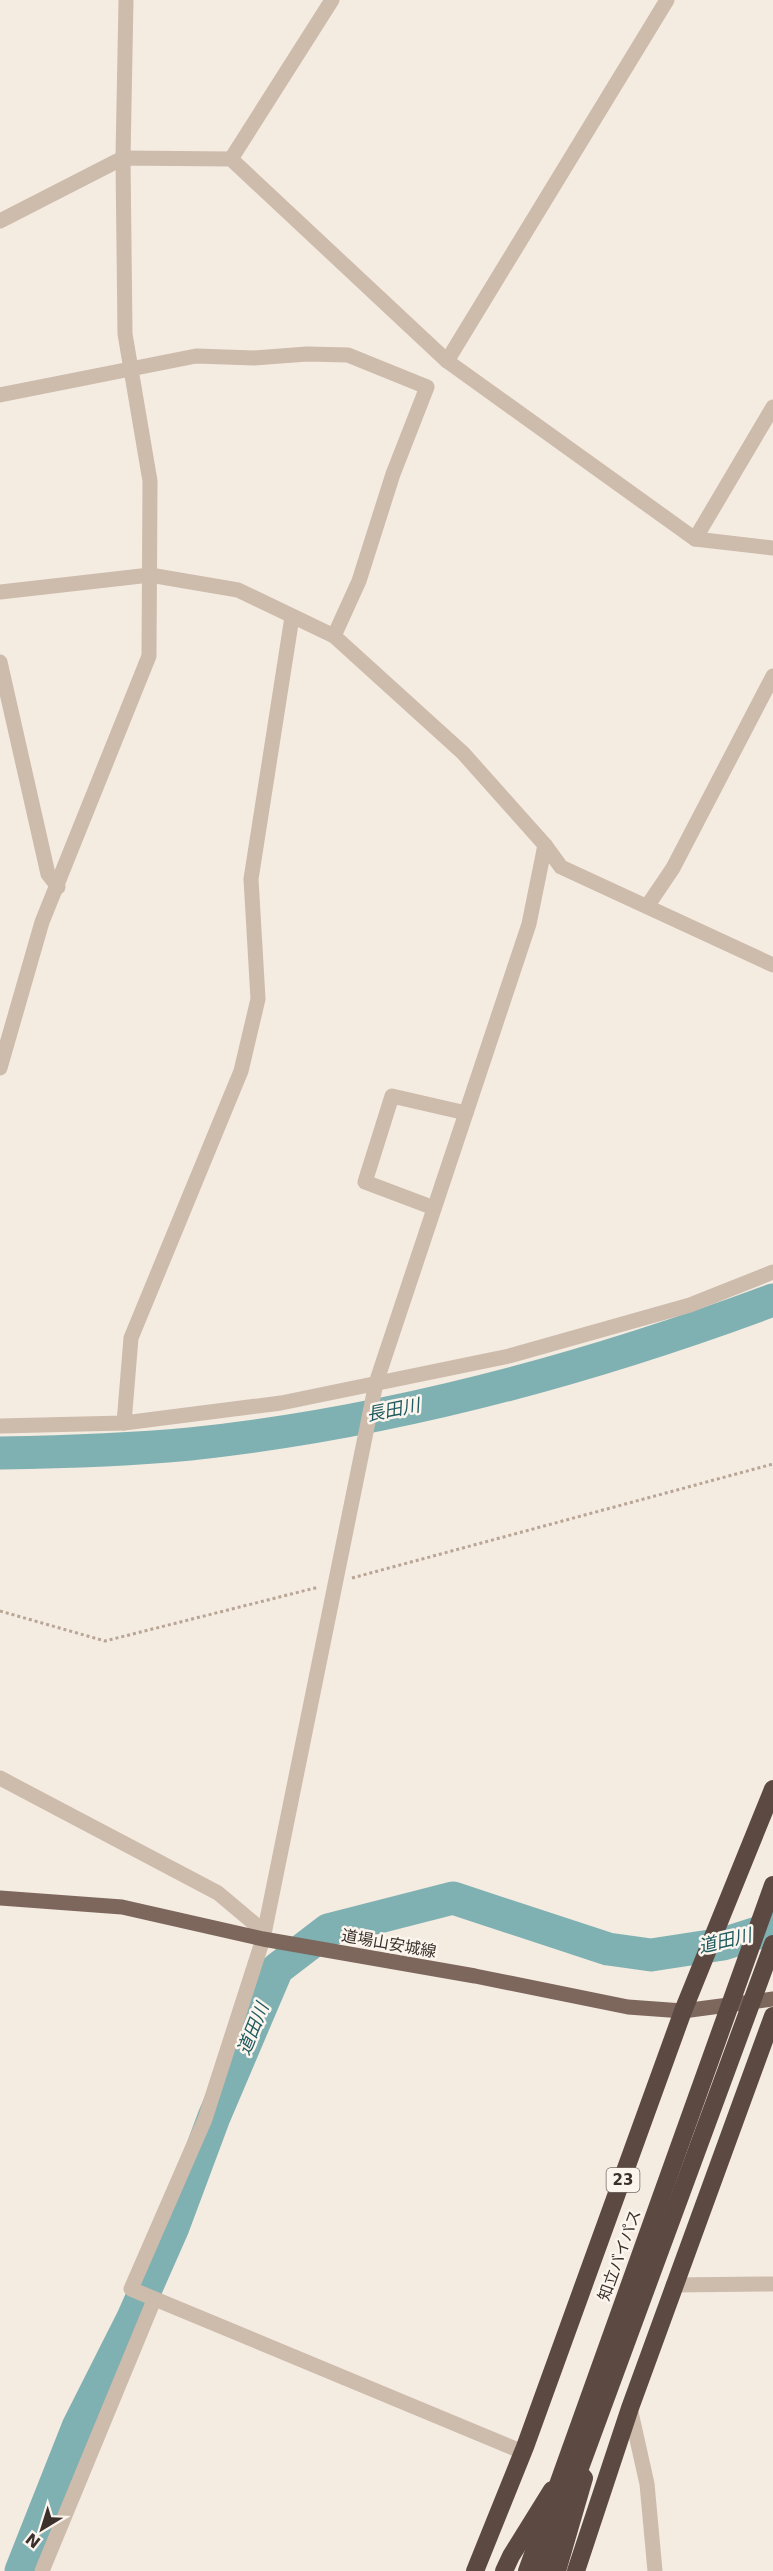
<svg xmlns="http://www.w3.org/2000/svg" width="773" height="2571" viewBox="0 0 773 2571" font-family="'DejaVu Sans','Noto Sans JP',sans-serif">
	<style>
		.lines { fill: none; stroke-linecap: round; stroke-linejoin: round }
		.river { stroke: #7fb0b2; stroke-width: 33 }
		.path { stroke: #b9a596; stroke-width: 3; stroke-dasharray: 3 3; stroke-linecap: butt }
		.minor { stroke: #cdbbac; stroke-width: 15 }
		.major { stroke: #7d675c; stroke-width: 15 }
		.highway { stroke: #5c4a42; stroke-width: 18 }
		.highway-bridge { stroke: #5c4a42; stroke-width: 18 }
		.labels { text-anchor: middle; stroke-width: 5; stroke-linejoin: round; paint-order: stroke }
		.shield { fill: #fbf5ee; stroke: #756b66; stroke-width: 1.5 }
		.shield-label { font-size: 15px; font-weight: bold; fill: #3b302b }
		.street-label { font-size: 16px; fill: #3b302b; stroke: #fbf5ee }
		.water-label { font-size: 18px; font-style: italic; fill: #1f5a5e; stroke: #fbf5ee }
	</style>
	<rect width="100%" height="100%" fill="#f4ebe1"/>
	<g class="lines">
		<!-- river -->
		<g class="river">
			<path d="M0 1453C63 1452 127 1450 190 1444 390 1423 585 1370 773 1300"/>
			<polyline points="21,2571 78,2427 133,2318 173,2227 214,2117 277,1969 328,1930 453,1898 608,1949 651,1955 723,1944 773,1928"/>
		</g>
		<!-- path -->
		<g class="path">
			<polyline points="352,1578 773,1464"/>
			<polyline points="0,1611 105,1641 319,1587"/>
		</g>
		<!-- minor -->
		<g class="minor">
			<polyline points="231,159 332,0"/>
			<polyline points="0,221 123,158 231,159 447,361 695,539 773,548"/>
			<polyline points="447,361 667,0"/>
			<polyline points="0,395 196,356 254,358 307,354 348,355 427,387 393,474 359,581 334,636"/>
			<polyline points="695,539 773,407"/>
			<polyline points="0,592 150,575 238,590 334,636 463,753 545,845 561,867 773,965"/>
			<polyline points="0,662 48,874 58,887"/>
			<polyline points="648,905 673,868 773,676"/>
			<polyline points="0,1068 42,922 149,656 150,481 125,334 123,158 126,0"/>
			<polyline points="434,1208 365,1182 392,1096 466,1113"/>
			<polyline points="124,1423 131,1338 241,1071 258,999 251,879 292,617"/>
			<polyline points="0,1426 124,1423 281,1403 509,1356 690,1305 773,1272"/>
			<polyline points="0,1778 218,1893 262,1930"/>
			<polyline points="673,2285 773,2284"/>
			<polyline points="630,2408 647,2484 655,2571"/>
			<polyline points="523,2452 131,2289 205,2119 263,1939 376,1383 529,924 545,845"/>
			<polyline points="42,2571 154,2300"/>
		</g>
		<!-- major -->
		<polyline class="major" points="0,1898 122,1907 263,1939 475,1976 628,2007 683,2011 773,1999"/>
		<!-- highway -->
		<g class="highway">
			<polyline points="475,2571 525,2447 683,2011 773,1789"/>
			<polyline points="504,2571 511,2556 552,2490"/>
			<polyline points="557,2571 584,2478"/>
			<polyline points="576,2571 630,2408 773,2016"/>
		</g>
		<!-- highway-bridge -->
		<g class="highway-bridge">
			<polyline points="527,2571 773,1885"/>
			<polyline points="542,2571 773,1944"/>
		</g>
	</g>
	<g class="labels">
		<!-- shield labels -->
		<rect class="shield" x="606.5" y="2168" width="33" height="24" rx="4.5"/>
		<g class="shield-label">
			<text x="623" y="2185">23</text>
		</g>
		<!-- street labels -->
		<g class="street-label">
			<text transform="translate(389 1943) rotate(10)" y="6">道場山安城線</text>
			<text transform="translate(619 2255) rotate(-70)" y="6">知立バイパス</text>
		</g>
		<!-- water labels -->
		<g class="water-label">
			<text transform="translate(393 1410) rotate(-11)" y="6">長田川</text>
			<text transform="translate(725 1941) rotate(-13)" y="6">道田川</text>
			<text transform="translate(253 2029) rotate(-68)" y="6">道田川</text>
		</g>
	</g>
	<!-- north arrow -->
	<g transform="translate(42 2529) rotate(218)" stroke="#fbf5ee" stroke-width="4.5" paint-order="stroke">
	<path d="M0-4.5L10 22L0 15L-10 22Z" fill="#3b302b"/>
	<text y="-9" font-size="16" font-weight="bold" text-anchor="middle" fill="#3b302b">N</text>
	</g>
</svg>
